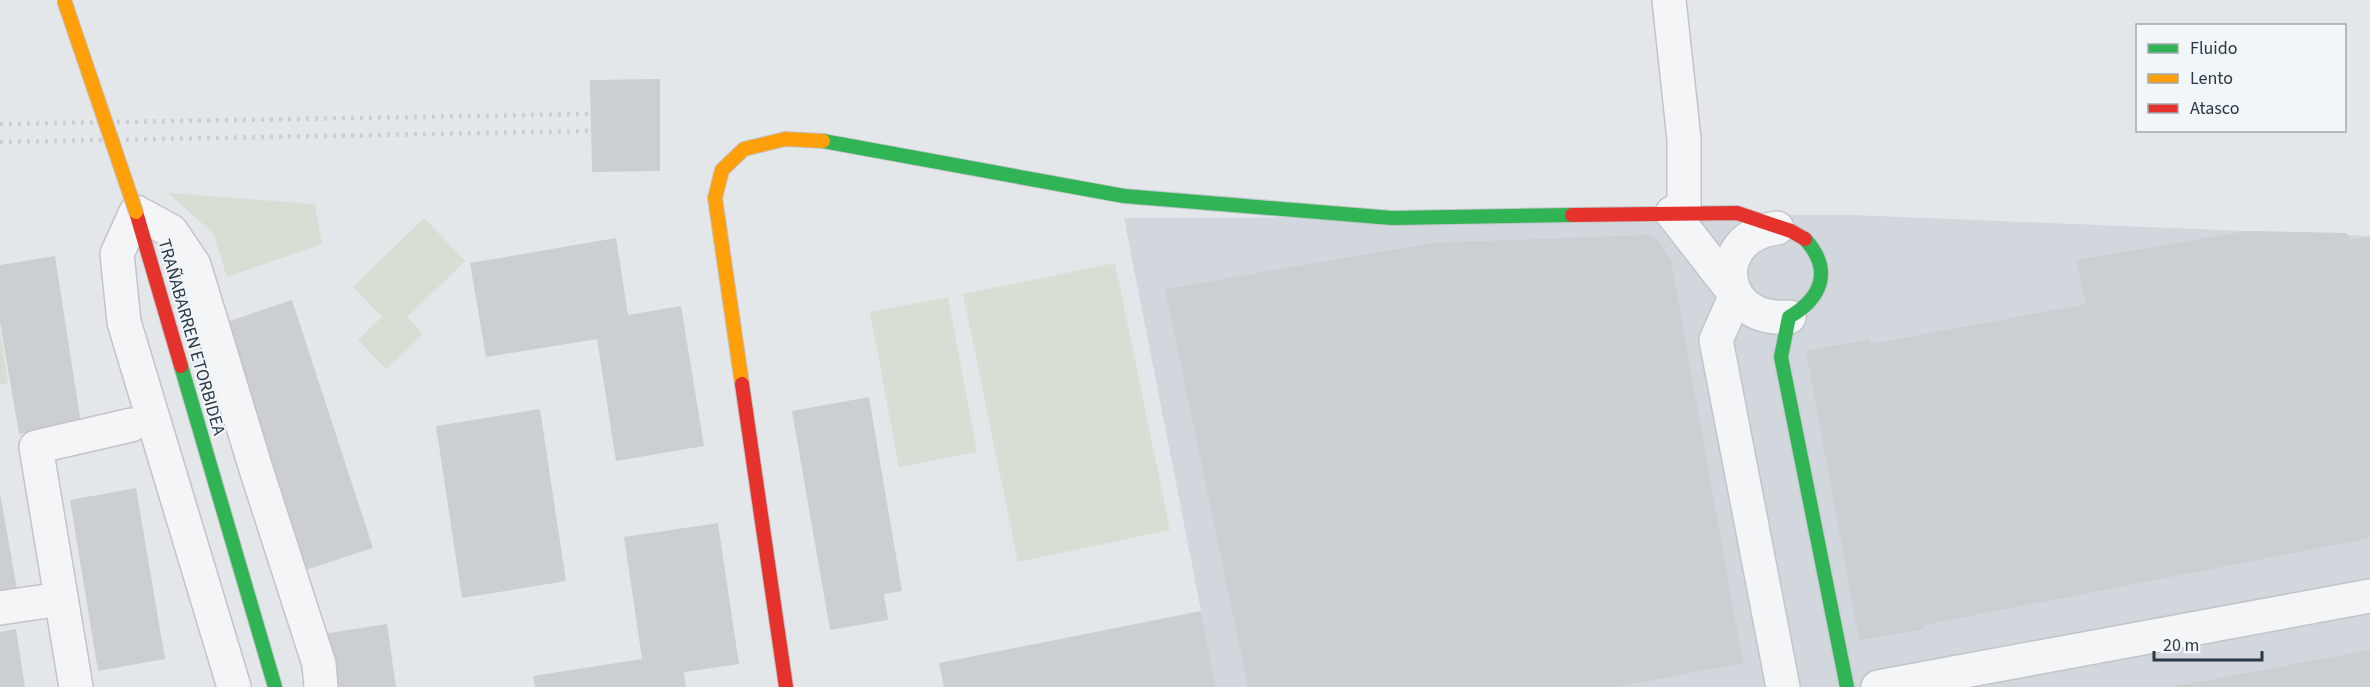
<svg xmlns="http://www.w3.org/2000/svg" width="2370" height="687" viewBox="0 0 2370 687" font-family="'Source Sans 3',sans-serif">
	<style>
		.built { fill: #d1d7dd }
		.green { fill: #d7ded4 }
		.building { fill: #cccfd2 }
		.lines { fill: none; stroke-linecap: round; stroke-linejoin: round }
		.street-casing { stroke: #c2c5c8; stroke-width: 36 }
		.fast-casing { stroke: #c2c5c8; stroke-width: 16 }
		.slow-casing { stroke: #c2c5c8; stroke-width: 16 }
		.jam-casing { stroke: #c2c5c8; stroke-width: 16 }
		.street { stroke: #f3f5f6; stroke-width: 33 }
		.fast { stroke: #30b455; stroke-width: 14 }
		.slow { stroke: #ff9f0a; stroke-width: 14 }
		.jam { stroke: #e5322d; stroke-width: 14 }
		.rail { stroke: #cccfd1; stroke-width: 4.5; stroke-dasharray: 3 6; stroke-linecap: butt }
		.slow-bridge-casing { stroke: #c2c5c8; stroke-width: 16; stroke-linecap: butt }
		.slow-bridge { stroke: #ff9f0a; stroke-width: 14 }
		.labels { text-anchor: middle; stroke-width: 4.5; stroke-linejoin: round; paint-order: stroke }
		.street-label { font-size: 18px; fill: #283945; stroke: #f2f6f8 }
	</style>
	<rect width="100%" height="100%" fill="#e4e7ea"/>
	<!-- built -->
	<polygon class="built" points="1852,215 2370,236 2370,687 1216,687 1124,218"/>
	<!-- green -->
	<g class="green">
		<polygon points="168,193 315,204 322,244 227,277 213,233"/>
		<polygon points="424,218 465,261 407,317 423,334 386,369 358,340 382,317 353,287"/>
		<polygon points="1115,263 1170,530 1018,562 963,294"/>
		<polygon points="948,297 977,452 899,467 870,312"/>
		<polygon points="0,331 8,383 0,384"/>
	</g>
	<!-- building -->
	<g class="building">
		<polygon points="660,79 660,171 592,172 590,80"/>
		<polygon points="2246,231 2347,233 2350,240 2370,237 2370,538 1924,625 1925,629 1859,640 1806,351 1870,339 1871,344 2086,304 2076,260"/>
		<polygon points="1649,235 1659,242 1671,260 1743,663 1615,687 1248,687 1165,289 1432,243"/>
		<polygon points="616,238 628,315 681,306 704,446 616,461 597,339 486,357 470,263"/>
		<polygon points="55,256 81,424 19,434 0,322 0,265"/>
		<polygon points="292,300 373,548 296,573 215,326"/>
		<polygon points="869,397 902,591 884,594 888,620 830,630 792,411"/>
		<polygon points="540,409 566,581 462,598 436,426"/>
		<polygon points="136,488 165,659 98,671 70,500"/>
		<polygon points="0,493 17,589 0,592"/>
		<polygon points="718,523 739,664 684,672 686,687 535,687 533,676 642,659 624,537"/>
		<polygon points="1201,611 1216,687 944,687 939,663"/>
		<polygon points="387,624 396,687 331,687 323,634"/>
		<polygon points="16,629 25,687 0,687 0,632"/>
		<polygon points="2370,650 2370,687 2176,687 2176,686"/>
	</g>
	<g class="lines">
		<!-- street casing -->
		<g class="street-casing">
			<g id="street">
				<polyline points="1669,0 1684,139 1684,213"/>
				<polyline points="1672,213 1736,295 1716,340 1783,687"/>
				<path d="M1777 228C1710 236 1717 323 1789 317"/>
				<polyline points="0,608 60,599"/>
				<polyline points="76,687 36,447 131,425"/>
				<polyline points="234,687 124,322 117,254 136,212 171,231 194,265 256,469 319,664 321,687"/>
				<polyline points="1878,687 2370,596"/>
			</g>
		</g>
		<!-- fast casing -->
		<g class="fast-casing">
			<g id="fast">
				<polyline points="823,141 1124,196 1392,218 1572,215"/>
				<path d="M1805 239C1833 270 1822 298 1789 317L1781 357 1847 687"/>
				<polyline points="181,366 275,687"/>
			</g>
		</g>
		<!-- slow casing -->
		<g class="slow-casing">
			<polyline id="slow" points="742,384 715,198 722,170 744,149 785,139 823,141"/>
		</g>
		<!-- jam casing -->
		<g class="jam-casing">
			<g id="jam">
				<polyline points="136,212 181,366"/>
				<polyline points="1572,215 1737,213 1791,231 1805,239"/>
				<polyline points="742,384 786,687"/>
			</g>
		</g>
		<!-- street -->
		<use href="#street" class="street"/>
		<!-- fast -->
		<use href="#fast" class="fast"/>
		<!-- slow -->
		<use href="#slow" class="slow"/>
		<!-- jam -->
		<use href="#jam" class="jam"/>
		<!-- rail -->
		<g class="rail">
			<polyline points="0,124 591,114"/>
			<polyline points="0,142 591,131"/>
		</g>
		<!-- slow-bridge casing -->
		<g class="slow-bridge-casing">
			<polyline id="slow-bridge" points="64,0 136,212"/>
		</g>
		<!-- slow-bridge -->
		<use href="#slow-bridge" class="slow-bridge"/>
	</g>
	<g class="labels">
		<!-- street labels -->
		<g class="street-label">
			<text transform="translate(192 337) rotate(74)" y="6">TRAÑABARREN ETORBIDEA</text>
		</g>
	</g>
	<!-- legend -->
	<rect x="2136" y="24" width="210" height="108" fill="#f2f6f8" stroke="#a1aab0" stroke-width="1.5"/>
	<rect x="2148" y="44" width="30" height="9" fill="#30b455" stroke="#a1aab0" stroke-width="1.5"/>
	<text x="2190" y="54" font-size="18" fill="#283945">Fluido</text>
	<rect x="2148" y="74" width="30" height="9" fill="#ff9f0a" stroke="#a1aab0" stroke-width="1.5"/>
	<text x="2190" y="84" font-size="18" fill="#283945">Lento</text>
	<rect x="2148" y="104" width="30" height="9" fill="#e5322d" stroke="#a1aab0" stroke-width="1.5"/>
	<text x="2190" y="114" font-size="18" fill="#283945">Atasco</text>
	<!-- scale -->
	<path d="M2154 651v9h108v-9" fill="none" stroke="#283945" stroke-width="3"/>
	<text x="2163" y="651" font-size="18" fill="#283945" stroke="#f2f6f8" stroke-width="4.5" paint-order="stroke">20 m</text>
</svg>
